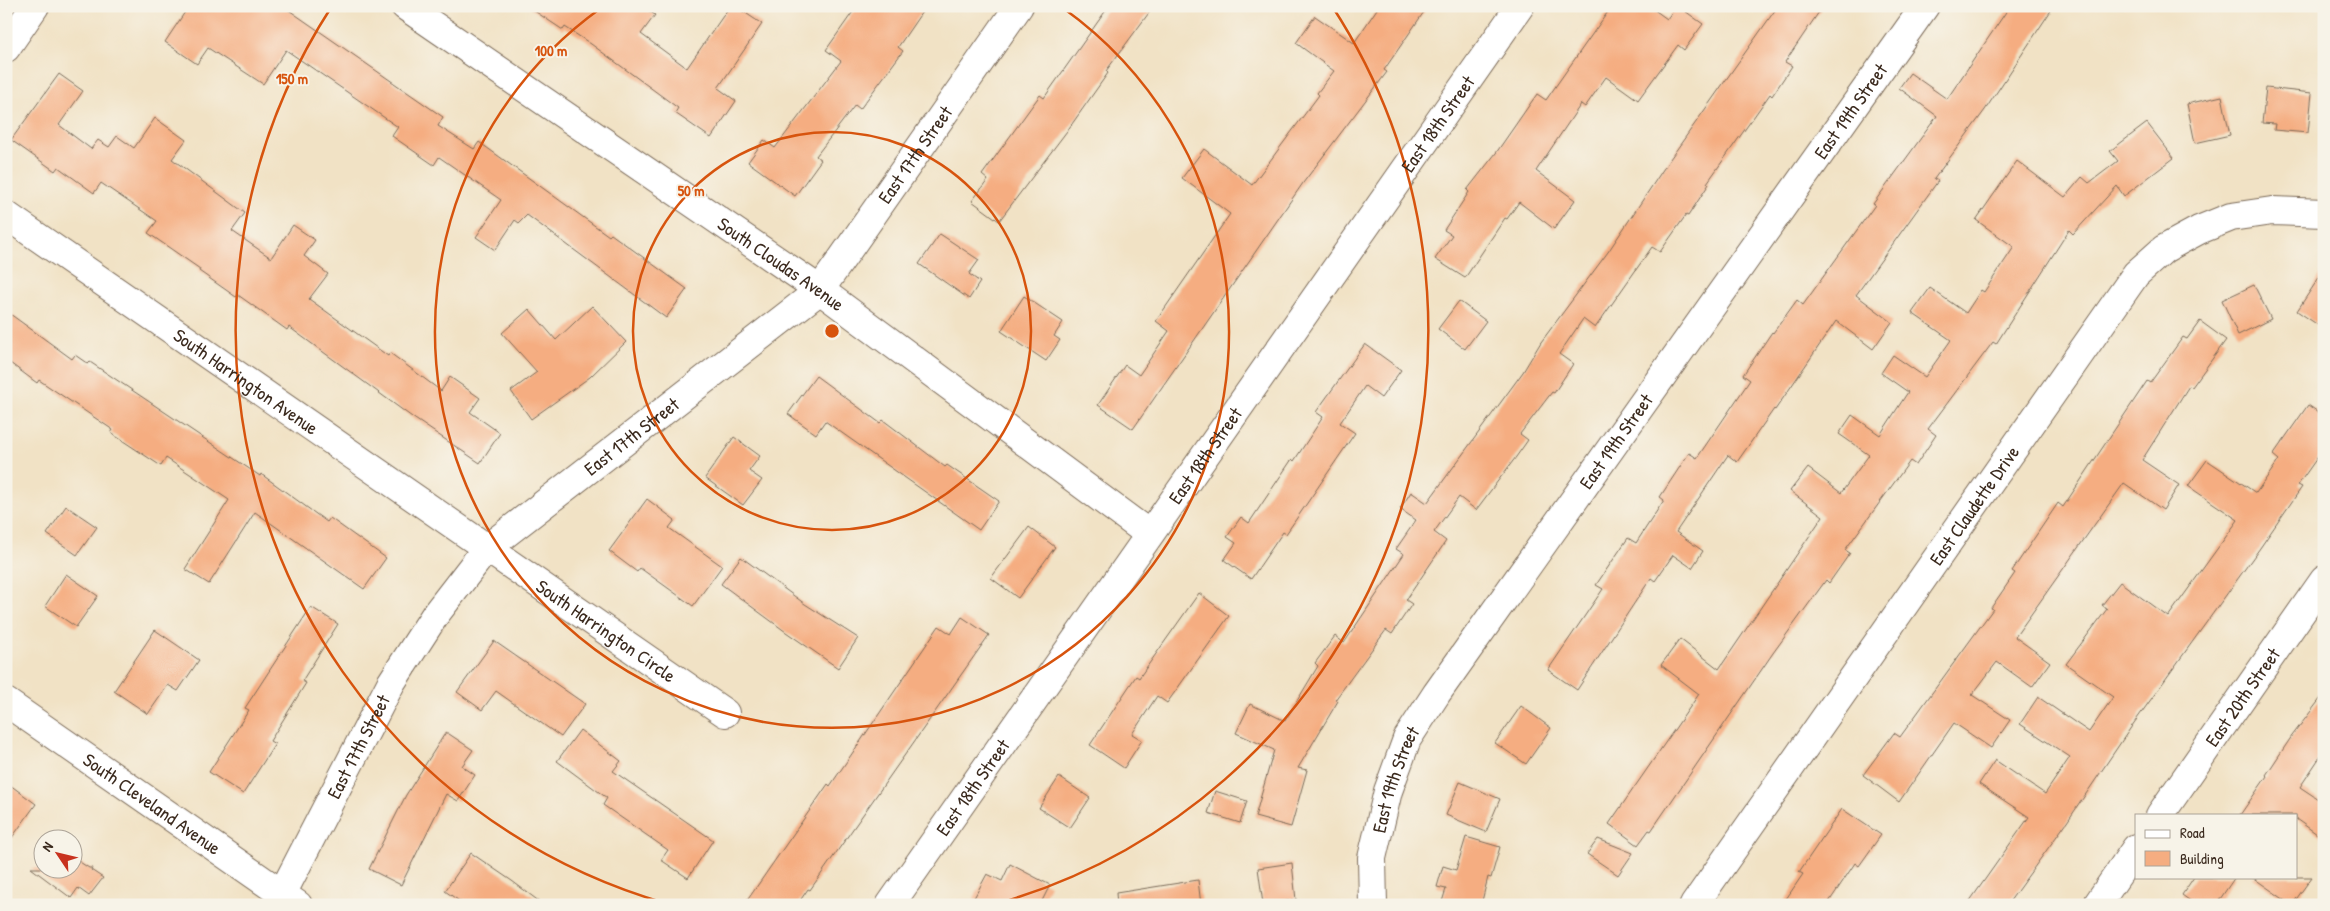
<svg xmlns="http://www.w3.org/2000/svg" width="2330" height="911" viewBox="0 0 2330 911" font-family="'Patrick Hand',sans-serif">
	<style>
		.building { fill: #f5ad81 }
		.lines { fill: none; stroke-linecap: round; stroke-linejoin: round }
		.street-casing { stroke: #7b6a58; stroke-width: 30 }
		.secondary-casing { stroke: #7b6a58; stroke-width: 30 }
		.street { stroke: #fff; stroke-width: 28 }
		.secondary { stroke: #fff; stroke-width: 28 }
		.ring { fill: none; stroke: #d7540e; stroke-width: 2.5 }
		.labels { text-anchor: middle; stroke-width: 4; stroke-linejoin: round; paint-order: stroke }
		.street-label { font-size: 19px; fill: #3b2a1e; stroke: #f7f3e8 }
		.centre { fill: #d7540e; stroke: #f7f3e8; stroke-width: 2.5 }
		.ring-label { font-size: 15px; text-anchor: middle; font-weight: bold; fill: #d7540e; stroke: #f7f3e8; stroke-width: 4; stroke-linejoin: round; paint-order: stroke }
	</style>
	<rect width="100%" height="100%" fill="#f7f3e8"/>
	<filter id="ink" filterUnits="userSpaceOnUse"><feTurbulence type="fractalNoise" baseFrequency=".02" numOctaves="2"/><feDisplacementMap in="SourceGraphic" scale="10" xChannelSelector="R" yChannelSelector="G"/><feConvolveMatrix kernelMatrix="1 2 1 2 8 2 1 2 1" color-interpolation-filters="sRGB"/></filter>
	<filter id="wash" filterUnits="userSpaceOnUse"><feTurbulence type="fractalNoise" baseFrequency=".0096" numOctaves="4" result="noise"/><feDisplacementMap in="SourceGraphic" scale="20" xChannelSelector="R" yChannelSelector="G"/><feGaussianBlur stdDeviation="1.12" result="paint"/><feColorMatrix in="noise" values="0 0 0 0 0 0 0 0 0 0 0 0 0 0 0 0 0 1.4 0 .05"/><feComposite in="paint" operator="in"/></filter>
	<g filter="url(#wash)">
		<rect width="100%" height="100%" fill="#f1e2c5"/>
		<g id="blocks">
			<!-- building -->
			<g class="building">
				<polygon points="189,6 283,6 443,117 438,126 474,149 479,142 609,236 611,234 687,289 666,318 527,215 519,223 515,220 495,250 476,237 501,200 439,157 434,165 392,136 398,127 286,50 263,84 208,48 197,64 165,42"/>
				<polygon points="527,6 642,6 655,15 641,34 687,68 730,6 735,6 762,24 718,88 736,101 711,138 675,113 678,108 591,44 565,27 563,30"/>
				<polygon points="857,6 926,6 898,47 903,51 860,109 855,105 816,156 821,160 795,196 748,162 764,140 775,148 841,61 826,50"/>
				<polygon points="1109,6 1154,6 1106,71 1108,73 1067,131 999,221 972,201 988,180 982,175 1040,95 1044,98"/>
				<polygon points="1379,6 1428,6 1384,70 1387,72 1303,183 1133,429 1098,405 1125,365 1139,375 1169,331 1156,321 1230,214 1182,178 1204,149 1252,185 1319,95 1317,93 1334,71 1296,43 1315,16 1354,43"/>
				<polygon points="1612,6 1649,6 1667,19 1676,6 1678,6 1703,24 1684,50 1678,45 1638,100 1606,77 1585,107 1581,104 1536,171 1575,200 1554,229 1519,202 1507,219 1505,218 1465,278 1435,259 1452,235 1444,230 1469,192 1467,190 1496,153 1537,94 1546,100"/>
				<polygon points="1778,6 1823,6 1785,62 1792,66 1772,96 1770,94 1707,183 1709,184 1688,216 1686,215 1660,252 1652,247 1595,328 1583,319 1559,354 1573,364 1554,393 1552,392 1520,434 1528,440 1516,457 1476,510 1459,497 1434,532 1446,541 1406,600 1412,604 1392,634 1386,630 1335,700 1338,701 1298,768 1307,770 1291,827 1255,817 1274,750 1236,733 1250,704 1285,721 1318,666 1315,663 1335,636 1344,643 1404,554 1396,549 1416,520 1400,509 1411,492 1427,503 1523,372 1541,342 1608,252 1670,159"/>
				<polygon points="2010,6 2054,6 1985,110 1934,179 1938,181 1856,295 1892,322 1873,349 1836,321 1775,410 1774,409 1737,462 1728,455 1676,532 1703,551 1692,568 1673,555 1655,581 1651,578 1577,690 1548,670 1603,589 1596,585 1628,538 1636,543 1664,500 1660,497 1689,453 1697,458 1750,380 1743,375 1772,332 1773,333 1797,300 1803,305 1875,205 1873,204 1937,116 1899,88 1910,73 1947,99"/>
				<polygon points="59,74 83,91 59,125 91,149 98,140 109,147 117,136 134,148 155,118 186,140 172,159 245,213 232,231 271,258 293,225 315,240 304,256 328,274 309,299 388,356 390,353 441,391 450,377 480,398 470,412 500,433 480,463 412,417 289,327 287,330 238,295 236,297 199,271 200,269 148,233 157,221 101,183 94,193 58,167 55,171 11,140"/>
				<polygon points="2266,88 2312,93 2308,133 2274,130 2275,124 2262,123"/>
				<polygon points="2222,96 2230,135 2195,143 2187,104"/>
				<polygon points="2147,123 2174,158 2124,196 2117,186 2073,234 2069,230 1996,344 1993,342 1928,429 1936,435 1916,465 1910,461 1845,550 1850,553 1829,583 1826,580 1773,653 1651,831 1649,830 1638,845 1609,824 1699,694 1661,665 1680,639 1719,669 1823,516 1790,491 1808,468 1841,493 1869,455 1839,434 1852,415 1880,435 1908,392 1881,373 1893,355 1925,377 1951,340 1912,313 1930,288 1966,313 1981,290 1984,292 2014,247 1976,220 2017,161 2065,197 2082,177 2089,183 2118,161 2110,151"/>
				<polygon points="940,234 979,260 969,274 980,282 969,299 919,264"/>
				<polygon points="2324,270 2324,329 2297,311"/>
				<polygon points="2254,285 2271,319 2238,335 2222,300"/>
				<polygon points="1024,296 1063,322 1054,336 1060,340 1046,361 1001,331"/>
				<polygon points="1459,301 1486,321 1465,349 1438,329"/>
				<polygon points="592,306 626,342 590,377 531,419 511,391 537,372 502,333 529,309 556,340"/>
				<polygon points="6,311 72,359 75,355 88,364 90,362 260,476 261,474 327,522 330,518 386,558 364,589 255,512 209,584 185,569 229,500 166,458 161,466 111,433 113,430 39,380 37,383 6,360"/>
				<polygon points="2200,321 2226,340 2192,387 2189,386 2142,460 2179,485 2163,510 2124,483 2015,637 2050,662 2032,687 1997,662 1972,695 2010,720 1991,748 1954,723 1899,802 1863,775 1894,733 1900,737 1993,609 1991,608 2015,573 2012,571 2058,503 2063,507 2147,381 2150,383 2183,337 2187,339"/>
				<polygon points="1365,344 1401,370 1381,398 1365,386 1340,423 1355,433 1286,534 1283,532 1251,579 1224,560 1236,543 1227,537 1241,517 1249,523 1292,459 1294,461 1323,417 1316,412"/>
				<polygon points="816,376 880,423 883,420 945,467 947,465 999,501 979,530 825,421 816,434 788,414"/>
				<polygon points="2308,405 2324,416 2324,448 2298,485 2302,487 2260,548 2134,723 2067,822 2007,905 1967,905 2029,817 1979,784 1995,760 2045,794 2070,757 2020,724 2038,697 2089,732 2113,697 2066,664 2107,609 2102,605 2120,582 2168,617 2238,520 2188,486 2207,460 2256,493 2279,460 2273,455"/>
				<polygon points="734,437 760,456 749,471 762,480 743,505 705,478"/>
				<polygon points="647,499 675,520 669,528 722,566 693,606 640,568 637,572 609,551"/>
				<polygon points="66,506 97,527 77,555 47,534"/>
				<polygon points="1029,527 1055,547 1018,598 991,578"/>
				<polygon points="741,557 805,604 858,638 838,668 786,632 721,584"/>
				<polygon points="66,574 98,596 76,627 45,606"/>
				<polygon points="1199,593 1229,616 1167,703 1157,696 1132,734 1142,740 1124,768 1090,745 1136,676 1139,678"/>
				<polygon points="311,607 338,624 302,681 306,683 270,741 275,744 243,794 209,772 249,710 245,708"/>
				<polygon points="962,617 989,635 810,890 808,889 797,905 744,905 828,784 830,786 939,626 951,634"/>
				<polygon points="155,630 199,660 178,691 168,685 148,714 114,691"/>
				<polygon points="494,641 585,704 561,737 496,691 482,710 457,692"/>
				<polygon points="2324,694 2324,751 2300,787 2324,803 2324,839 2296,819 2296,815 2240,815 2267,776 2266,775 2292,736"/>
				<polygon points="1521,706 1551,728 1526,764 1495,743"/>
				<polygon points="580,730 621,761 613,771 713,840 688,878 661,860 668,850 603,805 607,798 557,761"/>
				<polygon points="446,732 473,750 462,766 475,775 458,801 446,794 401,885 369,869 406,795"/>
				<polygon points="1059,777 1090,798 1070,828 1039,808"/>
				<polygon points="6,782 36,804 6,846"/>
				<polygon points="1460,782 1500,799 1486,832 1446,815"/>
				<polygon points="1215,791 1247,801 1240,823 1208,813"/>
				<polygon points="1842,809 1881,835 1859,866 1855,863 1827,905 1782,905 1803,874 1799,872"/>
				<polygon points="1466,837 1500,847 1491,878 1488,877 1481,905 1441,905 1446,889 1437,887 1443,866 1456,870"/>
				<polygon points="1598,839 1633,853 1618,875 1587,854"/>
				<polygon points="471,853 512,881 544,905 465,905 445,891"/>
				<polygon points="72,857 89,868 92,868 91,870 103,878 89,896 78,888 71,898 31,868 72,868"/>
				<polygon points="1292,863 1296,900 1263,904 1258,868"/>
				<polygon points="1010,864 1050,885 1040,905 987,905 974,898 987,874 1002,881"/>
				<polygon points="2194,877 2235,877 2216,905 2196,905 2182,895"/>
				<polygon points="2252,877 2312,877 2292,905"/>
				<polygon points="1198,880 1201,905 1117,905 1116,893"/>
			</g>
		</g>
	</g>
	<g filter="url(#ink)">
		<use href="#blocks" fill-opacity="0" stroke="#7b6a58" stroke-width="1"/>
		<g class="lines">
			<!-- street casing -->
			<g class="street-casing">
				<g id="street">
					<path id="s1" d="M405 6 820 290 1149 534"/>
					<polyline points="6,48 35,6"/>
					<path id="s2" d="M6 215 725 713"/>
					<path id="s3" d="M2160 815 2324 580"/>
					<path id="s4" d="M282 894 391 683 435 615 486 549 820 290 1019 6"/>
					<path id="s5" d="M1373 905 1372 858 1388 791 1407 739 1437 693 1925 6"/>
					<path id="s6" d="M1694 905 2136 274 2164 249 2199 230 2231 217 2272 211 2324 213"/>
					<polyline points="2097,905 2136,848"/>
				</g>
			</g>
			<!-- secondary casing -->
			<g class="secondary-casing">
				<g id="secondary">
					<path id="s7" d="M6 702 298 905"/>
					<path id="s8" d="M890 905 1520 6"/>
				</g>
			</g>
			<!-- street -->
			<use href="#street" class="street"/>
			<!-- secondary -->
			<use href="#secondary" class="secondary"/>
		</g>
	</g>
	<!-- distance rings -->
	<g class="ring">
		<circle cx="832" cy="331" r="199"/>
		<path d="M1063 8A397 397 0 1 1 601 8"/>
		<path d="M668 904A596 596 0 0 1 332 6M1332 6A596 596 0 0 1 996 904"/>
	</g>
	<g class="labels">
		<!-- street labels -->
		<g class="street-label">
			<text dy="7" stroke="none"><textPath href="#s5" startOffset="940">East 19th Street</textPath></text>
			<text dy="7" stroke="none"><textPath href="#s8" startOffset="954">East 18th Street</textPath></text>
			<text dy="7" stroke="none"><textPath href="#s4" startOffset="990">East 17th Street</textPath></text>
			<text dy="7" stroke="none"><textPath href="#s1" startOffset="456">South Cloudas Avenue</textPath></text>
			<text dy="7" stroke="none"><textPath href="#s2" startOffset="292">South Harrington Avenue</textPath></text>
			<text dy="7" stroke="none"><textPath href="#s4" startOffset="586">East 17th Street</textPath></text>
			<text dy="7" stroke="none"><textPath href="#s5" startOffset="535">East 19th Street</textPath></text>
			<text dy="7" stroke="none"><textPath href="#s8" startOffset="549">East 18th Street</textPath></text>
			<text dy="7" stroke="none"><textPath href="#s6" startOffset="488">East Claudette Drive</textPath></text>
			<text dy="7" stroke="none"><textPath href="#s2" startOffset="730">South Harrington Circle</textPath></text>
			<text dy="7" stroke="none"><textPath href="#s3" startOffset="144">East 20th Street</textPath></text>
			<text dy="7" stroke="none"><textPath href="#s4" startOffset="166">East 17th Street</textPath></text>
			<text dy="7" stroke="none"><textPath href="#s5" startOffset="129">East 19th Street</textPath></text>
			<text dy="7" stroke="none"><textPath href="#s8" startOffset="144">East 18th Street</textPath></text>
			<text dy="7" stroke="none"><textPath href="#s7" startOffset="178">South Cleveland Avenue</textPath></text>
		</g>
	</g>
	<circle cx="832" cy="331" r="8" class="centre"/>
	<g class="ring-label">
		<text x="551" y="56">100 m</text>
		<text x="292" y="84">150 m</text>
		<text x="691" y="196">50 m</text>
	</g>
	<!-- margin -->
	<rect width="2330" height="911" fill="none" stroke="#f7f3e8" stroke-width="25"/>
	<!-- legend -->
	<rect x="2135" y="814" width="162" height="65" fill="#f7f3e8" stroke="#aca397"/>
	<rect x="2145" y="830" width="25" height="8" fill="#ffffff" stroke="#aca397"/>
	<text x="2180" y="838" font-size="15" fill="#3b2a1e">Road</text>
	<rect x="2145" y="851" width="25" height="15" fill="#f5ad81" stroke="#aca397"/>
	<text x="2180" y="864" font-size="15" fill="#3b2a1e">Building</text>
	<!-- north arrow -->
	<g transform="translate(58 854) rotate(305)"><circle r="24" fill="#f7f3e8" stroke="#aca397"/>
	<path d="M0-4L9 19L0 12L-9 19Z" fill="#c8321e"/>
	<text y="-8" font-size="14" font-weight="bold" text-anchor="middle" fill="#3b2a1e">N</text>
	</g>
</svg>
